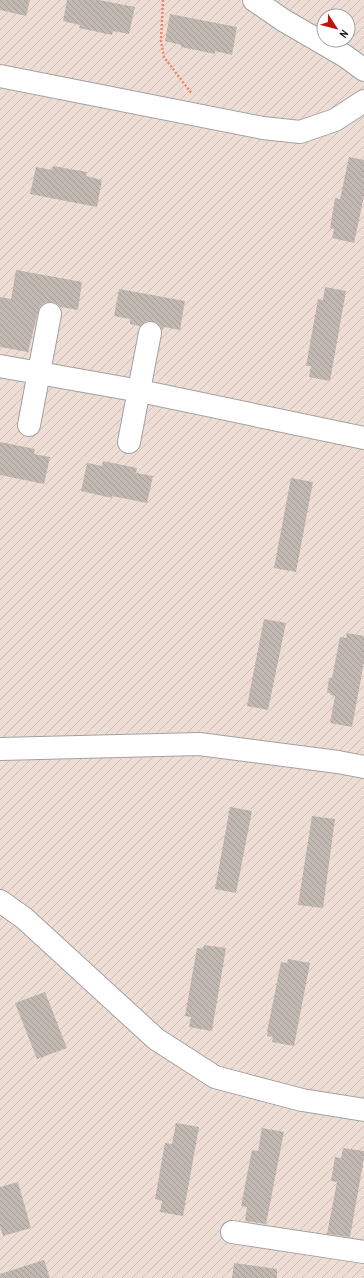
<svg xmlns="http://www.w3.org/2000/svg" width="364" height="1278" viewBox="0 0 364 1278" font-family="'Archivo Narrow',sans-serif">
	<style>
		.military { fill: url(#military-furrows); fill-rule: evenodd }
		.building { fill: url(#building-back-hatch) }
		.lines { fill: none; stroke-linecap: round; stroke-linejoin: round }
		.minor-casing { stroke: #a2a2a2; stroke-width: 24 }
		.path { stroke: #f4836a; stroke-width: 2.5; stroke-dasharray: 2 2; stroke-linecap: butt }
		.minor { stroke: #fff; stroke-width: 22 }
	</style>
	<defs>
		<pattern id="military-furrows" width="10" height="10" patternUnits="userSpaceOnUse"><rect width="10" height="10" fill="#eeddd4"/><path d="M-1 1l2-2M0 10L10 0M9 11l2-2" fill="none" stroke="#ccbdb5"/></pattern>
		<pattern id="building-back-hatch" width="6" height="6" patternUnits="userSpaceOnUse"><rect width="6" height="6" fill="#c1b8b1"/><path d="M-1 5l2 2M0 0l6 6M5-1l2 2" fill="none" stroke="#a59e98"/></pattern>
	</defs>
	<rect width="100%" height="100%" fill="#ece9e1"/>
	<!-- military -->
	<path class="military" d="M0 0H364V1278H0ZM324 16H348V40H324Z"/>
	<!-- building -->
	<g class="building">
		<polygon points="0,0 30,0 26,16 0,10"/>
		<polygon points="67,0 99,0 135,7 129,34 113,31 112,35 79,28 80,25 63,21"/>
		<polygon points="170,14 237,27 232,55 215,51 215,54 181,47 181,45 165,41"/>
		<polygon points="349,157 364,160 364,196 354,243 332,238 334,229 330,228 335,198 340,199"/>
		<polygon points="53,166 87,172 86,176 102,180 97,207 30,194 36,167 52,170"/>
		<polygon points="16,270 82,282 78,310 61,307 61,308 58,304 52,302 46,302 40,306 38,312 28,352 0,347 0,297 11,299"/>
		<polygon points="325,287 346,291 330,381 309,377 311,366 306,366 318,299 323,300"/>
		<polygon points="119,289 185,301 180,330 164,327 163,330 162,330 158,324 152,321 146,321 140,326 130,324 130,319 114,316"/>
		<polygon points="0,442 35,449 34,454 50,457 44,484 0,475"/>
		<polygon points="103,461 137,468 136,473 153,476 147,503 112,496 112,498 81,491 87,463 102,466"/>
		<polygon points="291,478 313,482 296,572 274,568"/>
		<polygon points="264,619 286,623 268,710 247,706"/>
		<polygon points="347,633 364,636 364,662 352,727 330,723 335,696 330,695 331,693 327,693 329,678 332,678 340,637 346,638"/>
		<polygon points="230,807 252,811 236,893 215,889"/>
		<polygon points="312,816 335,819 323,908 298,905"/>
		<polygon points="204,945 226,948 212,1031 189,1027 191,1017 185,1016 197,948 203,949"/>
		<polygon points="288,959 310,963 294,1046 272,1042 273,1037 267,1036 268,1032 267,1032 281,962 287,963"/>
		<polygon points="45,992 67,1048 37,1059 15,1003"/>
		<polygon points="176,1123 199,1127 183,1216 160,1212 162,1201 155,1199 165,1143 172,1144"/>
		<polygon points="262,1128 284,1132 266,1224 245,1221 247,1207 241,1206 252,1150 258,1151"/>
		<polygon points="343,1148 364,1151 364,1158 350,1237 327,1234 337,1182 331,1181 335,1157 341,1158"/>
		<polygon points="18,1182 31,1228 3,1236 0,1226 0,1187"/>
		<polygon points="44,1260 50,1278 0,1278 0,1274"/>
		<polygon points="234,1263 277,1269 277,1278 232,1278"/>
	</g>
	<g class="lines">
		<!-- minor casing -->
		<g class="minor-casing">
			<g id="minor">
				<polyline points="254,0 283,20 345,56 364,70"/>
				<polyline points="0,76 263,128 300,132 335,120 364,101"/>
				<polyline points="0,366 140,391 364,438"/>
				<polyline points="29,425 50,314"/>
				<polyline points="129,442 150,333"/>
				<polyline points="0,749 199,744 338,762 364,767"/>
				<polyline points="0,901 24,918 156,1039 215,1077 302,1100 364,1110"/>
				<polyline points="232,1232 364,1252"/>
			</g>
		</g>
		<!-- path -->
		<polyline class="path" points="163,0 161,41 164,57 192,94"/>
		<!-- minor -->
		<use href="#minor" class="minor"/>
	</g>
	<!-- north arrow -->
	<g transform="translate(336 28) rotate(126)"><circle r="19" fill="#ffffff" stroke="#a4a4a4"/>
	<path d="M0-3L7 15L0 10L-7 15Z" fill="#bf1508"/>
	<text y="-6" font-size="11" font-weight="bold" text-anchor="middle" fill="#1b1b1b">N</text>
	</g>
</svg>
